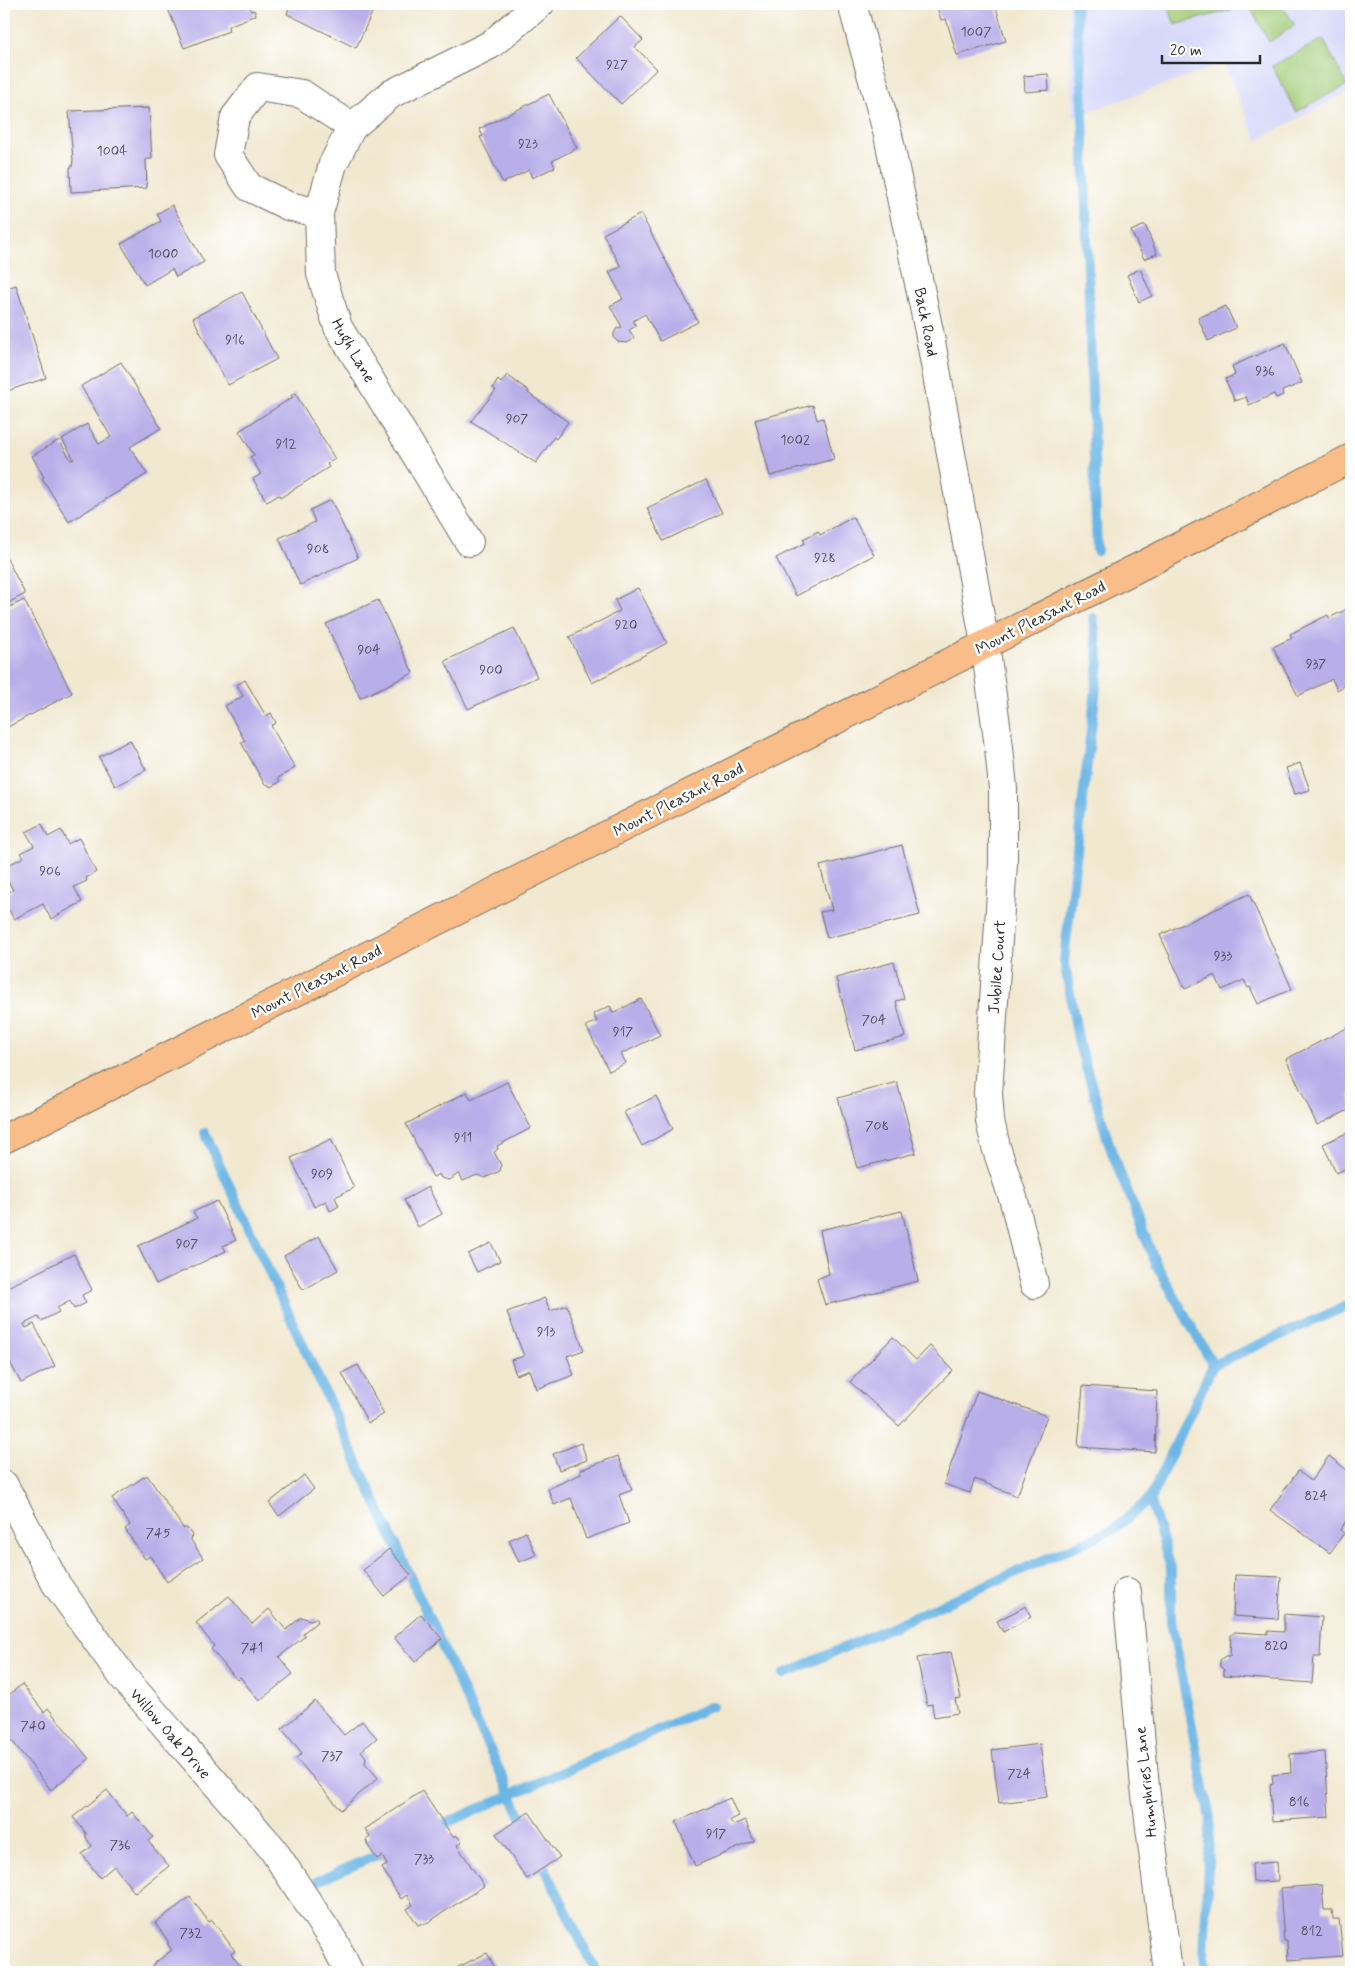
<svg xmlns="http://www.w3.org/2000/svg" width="1355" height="1976" viewBox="0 0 1355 1976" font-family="Mynerve,sans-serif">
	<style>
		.built { fill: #d5d8f9 }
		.green { fill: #a1cb77; stroke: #667b51 }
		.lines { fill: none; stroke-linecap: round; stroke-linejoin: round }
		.stream { stroke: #6cb6e5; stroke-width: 10 }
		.building { fill: #b8aee9 }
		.minor-casing { stroke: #706d65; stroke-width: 30 }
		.highway-casing { stroke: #706d65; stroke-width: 30 }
		.minor { stroke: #fff; stroke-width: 28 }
		.highway { stroke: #f8bd89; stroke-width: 28 }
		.labels { text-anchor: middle; stroke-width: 5; stroke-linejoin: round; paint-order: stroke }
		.number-label { font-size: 14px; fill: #4e4c5a }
		.street-label { font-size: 16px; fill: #2b2b2b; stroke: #fff }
	</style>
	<rect width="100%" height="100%" fill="#fff"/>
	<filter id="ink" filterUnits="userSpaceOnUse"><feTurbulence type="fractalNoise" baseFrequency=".02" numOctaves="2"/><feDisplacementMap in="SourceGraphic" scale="10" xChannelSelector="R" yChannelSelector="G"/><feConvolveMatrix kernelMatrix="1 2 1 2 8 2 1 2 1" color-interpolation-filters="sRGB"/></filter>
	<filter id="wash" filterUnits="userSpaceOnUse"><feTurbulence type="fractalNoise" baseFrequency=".0096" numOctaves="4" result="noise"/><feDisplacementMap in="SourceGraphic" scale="20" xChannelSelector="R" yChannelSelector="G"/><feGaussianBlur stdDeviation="1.12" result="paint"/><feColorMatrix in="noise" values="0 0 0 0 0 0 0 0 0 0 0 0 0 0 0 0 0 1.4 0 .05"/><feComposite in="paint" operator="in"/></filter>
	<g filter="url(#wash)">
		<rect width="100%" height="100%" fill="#f1e8d0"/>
		<!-- built -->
		<polygon class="built" points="1068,4 1351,4 1351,90 1257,141 1224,64 1073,117"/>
		<!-- green -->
		<g class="green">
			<polygon points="1167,4 1281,4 1295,25 1269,42 1249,5 1175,25"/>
			<polygon points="1323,39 1347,85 1296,112 1272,66"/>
		</g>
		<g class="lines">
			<!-- stream -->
			<g class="stream">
				<polyline points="1075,4 1082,84 1097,551"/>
				<polyline points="1093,618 1099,662 1064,960 1079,1044 1111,1150 1156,1264 1213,1365"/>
				<polyline points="205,1133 527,1830"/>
				<polyline points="1150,1499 1171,1568 1171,1621 1210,1818 1204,1956 1206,1972"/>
				<polyline points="784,1674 1114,1529 1150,1499 1213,1365 1351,1304"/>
				<polyline points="433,1829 712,1706"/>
				<polyline points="539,1856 596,1972"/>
				<polyline points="318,1881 386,1851"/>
			</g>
		</g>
		<g id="blocks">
			<!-- building -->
			<g class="building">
				<polygon points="166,4 248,4 251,11 254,10 256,15 228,26 229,31 184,48"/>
				<polygon points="290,4 376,4 356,48 287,14"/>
				<polygon points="936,4 995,4 1006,41 957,55 946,19 941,20"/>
				<polygon points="620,16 643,40 635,47 657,69 621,104 576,58"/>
				<polygon points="1048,74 1049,90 1025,92 1024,76"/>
				<polygon points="549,94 577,148 552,161 555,167 532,178 529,170 503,183 480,137 483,136 479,129"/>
				<polygon points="149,108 152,159 146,159 147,188 71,192 70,167 72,167 73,160 69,111"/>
				<polygon points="172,205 204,262 176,277 172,269 145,285 121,244 161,221 157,214"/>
				<polygon points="641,214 698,322 660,341 645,314 633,321 636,326 629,330 634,337 631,341 627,343 618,342 614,338 614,333 617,328 622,327 610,306 623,299 609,272 621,267 603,234"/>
				<polygon points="1145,225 1157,254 1144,259 1131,231"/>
				<polygon points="1140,269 1152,296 1139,302 1127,275"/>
				<polygon points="16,285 46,378 4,392 4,289"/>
				<polygon points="242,292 277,359 228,385 193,318"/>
				<polygon points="1226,306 1236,328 1208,341 1198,318"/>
				<polygon points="1285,343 1302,383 1282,391 1283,395 1276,398 1274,394 1249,405 1246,397 1235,401 1225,379 1235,375 1232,366"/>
				<polygon points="121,362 161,428 130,447 147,474 69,522 42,478 44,477 32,456 59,440 71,460 74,459 62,439 87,424 99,444 111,437 81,386"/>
				<polygon points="507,375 529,391 528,393 568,422 556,439 554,437 536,463 471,421 496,390 493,388 498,380 501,383"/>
				<polygon points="295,393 335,459 327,464 329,467 280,498 279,495 267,502 253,479 261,474 250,457 254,455 239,431 293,397 291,395"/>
				<polygon points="813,405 817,420 823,418 834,459 770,476 755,420"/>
				<polygon points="706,480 722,513 663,541 647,508"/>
				<polygon points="331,500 358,558 300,585 279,538 315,522 310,510"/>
				<polygon points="853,517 874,555 796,596 776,558 805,543 803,539 818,531 820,535"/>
				<polygon points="4,553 25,594 4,605"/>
				<polygon points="638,588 667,643 592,683 569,637 620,611 615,600"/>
				<polygon points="24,600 72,693 4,729 4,610"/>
				<polygon points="378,600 413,673 360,698 326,624"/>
				<polygon points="1351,607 1351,682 1337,690 1332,679 1298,696 1273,647 1292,638 1290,634 1328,615 1329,618"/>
				<polygon points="514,628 537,677 468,709 445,661"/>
				<polygon points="245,680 266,716 271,713 276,723 271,726 295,768 278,778 280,782 270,787 268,784 265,785 241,742 245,741 225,706 243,696 237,685"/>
				<polygon points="130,740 146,770 115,786 99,757"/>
				<polygon points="1300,763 1310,790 1295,794 1286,768"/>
				<polygon points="42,824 48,837 61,830 68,844 79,838 96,872 86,878 87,881 74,887 82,902 51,919 43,904 14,919 4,901 4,895 13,890 4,874 4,867 24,857 21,853 34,846 26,832"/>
				<polygon points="902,845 920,915 827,938 820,912 832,910 820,866"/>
				<polygon points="1249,894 1292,989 1258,1004 1250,987 1248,988 1244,980 1222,990 1215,975 1185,989 1160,935"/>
				<polygon points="894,962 904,999 896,1001 905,1037 855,1050 836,978"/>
				<polygon points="641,999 660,1035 621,1054 626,1063 609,1071 586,1026 597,1021 593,1014 610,1006 613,1013"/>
				<polygon points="1351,1026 1351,1109 1317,1125 1286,1059"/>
				<polygon points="507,1082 531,1128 497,1146 498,1149 494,1152 501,1165 500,1171 485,1178 477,1175 463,1181 459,1173 450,1180 441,1178 439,1174 433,1177 406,1124 467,1092 471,1100"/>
				<polygon points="897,1082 916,1153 857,1168 838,1098"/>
				<polygon points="656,1096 673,1129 642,1146 624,1112"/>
				<polygon points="1351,1131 1351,1166 1336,1173 1323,1144"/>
				<polygon points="331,1139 354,1188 335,1197 339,1206 330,1211 326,1201 314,1207 291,1158"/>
				<polygon points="428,1187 442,1214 418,1227 404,1200"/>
				<polygon points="217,1201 236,1240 223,1246 226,1251 156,1284 138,1246 197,1218 193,1212"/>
				<polygon points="902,1211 918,1281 825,1305 817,1279 829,1274 820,1230"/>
				<polygon points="319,1236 338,1270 303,1290 284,1256"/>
				<polygon points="491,1243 500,1261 477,1272 468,1254"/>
				<polygon points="74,1254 92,1290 82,1295 86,1303 74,1309 70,1301 57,1308 59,1312 41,1321 38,1317 24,1324 26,1328 34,1324 55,1366 21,1383 6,1355 4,1356 4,1289"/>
				<polygon points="545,1298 550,1311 567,1305 584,1350 567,1356 574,1375 536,1389 529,1370 516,1375 511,1360 524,1356 507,1312"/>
				<polygon points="893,1337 916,1360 930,1346 953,1370 899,1426 850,1382"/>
				<polygon points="358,1365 384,1414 368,1423 342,1373"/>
				<polygon points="1083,1386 1157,1391 1155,1452 1078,1447"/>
				<polygon points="977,1391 1047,1416 1017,1496 975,1479 970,1493 944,1484"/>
				<polygon points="581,1443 587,1460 559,1470 553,1454"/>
				<polygon points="618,1456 632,1490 619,1495 629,1523 586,1539 571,1498 554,1505 548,1489 581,1474 580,1470"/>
				<polygon points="1329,1456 1351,1473 1351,1514 1340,1530 1344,1533 1330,1553 1270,1510 1298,1471 1311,1481"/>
				<polygon points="147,1475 183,1528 187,1528 192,1535 191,1540 203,1558 167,1582 150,1556 145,1559 125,1529 130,1525 112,1498"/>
				<polygon points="304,1475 314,1489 279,1516 269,1503"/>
				<polygon points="526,1532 536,1555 519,1562 509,1540"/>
				<polygon points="389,1549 411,1575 384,1596 363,1570"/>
				<polygon points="1235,1575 1281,1577 1278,1619 1233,1616"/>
				<polygon points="229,1596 252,1624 269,1609 286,1630 301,1617 310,1620 316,1618 318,1621 303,1633 305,1636 279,1657 293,1674 259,1701 240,1677 237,1680 211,1649 214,1646 196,1623"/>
				<polygon points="1026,1606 1031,1617 1003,1632 997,1621"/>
				<polygon points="421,1614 442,1639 415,1662 394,1637"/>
				<polygon points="1284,1614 1322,1617 1320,1657 1314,1657 1312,1683 1224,1676 1224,1670 1220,1666 1220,1660 1225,1656 1230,1656 1231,1635 1235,1632 1268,1634 1268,1631 1284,1632"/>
				<polygon points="951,1652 961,1698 955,1699 958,1713 934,1717 932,1704 927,1705 917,1658"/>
				<polygon points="22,1684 44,1712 48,1708 89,1759 51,1790 12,1741 4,1738 4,1699"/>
				<polygon points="315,1701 344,1735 362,1721 377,1738 361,1751 366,1757 365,1763 378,1778 341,1810 296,1758 302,1753 282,1729"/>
				<polygon points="1040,1744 1047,1797 999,1803 992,1750"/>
				<polygon points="1325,1752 1329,1817 1272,1821 1270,1785 1273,1784 1272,1775 1291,1773 1290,1754"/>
				<polygon points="107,1790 127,1816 132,1812 153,1837 148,1841 169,1866 135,1893 114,1866 100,1878 82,1854 92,1846 86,1838 86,1833 73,1817"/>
				<polygon points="422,1791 453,1837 456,1835 462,1842 457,1845 484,1886 424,1925 422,1923 418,1925 407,1909 413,1905 407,1895 401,1899 382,1868 387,1865 382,1856 377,1859 368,1846 366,1840 370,1837 365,1829"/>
				<polygon points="730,1798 738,1816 730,1820 733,1825 745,1820 754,1841 695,1866 676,1822"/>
				<polygon points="529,1812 560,1857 527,1879 496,1834"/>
				<polygon points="1277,1862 1278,1881 1253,1882 1252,1864"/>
				<polygon points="1322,1885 1324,1910 1332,1910 1333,1919 1339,1919 1343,1956 1288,1960 1287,1941 1284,1941 1280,1888"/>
				<polygon points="4,1893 9,1900 4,1904"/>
				<polygon points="190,1897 209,1922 212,1920 235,1951 231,1954 245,1972 191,1972 188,1968 182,1972 158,1972 152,1965 172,1950 168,1945 168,1941 155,1923"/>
				<polygon points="487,1953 497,1972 448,1972"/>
			</g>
		</g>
	</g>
	<g filter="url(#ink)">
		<use href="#blocks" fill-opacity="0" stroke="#706d65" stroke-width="1"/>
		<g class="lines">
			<!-- minor casing -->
			<g class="minor-casing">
				<g id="minor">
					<polyline points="852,4 888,135 930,336 985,644 999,747 1003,789 1003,863 988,1093 990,1121 996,1147 1014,1201 1034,1284"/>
					<polyline points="319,213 288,206 249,187 228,155 235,117 258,87 302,94 352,127"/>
					<polyline points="469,542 338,327 321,274 319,213 333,164 352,127 391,94 490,45 540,4"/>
					<polyline points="4,1485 56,1584 123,1677 272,1848 334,1942 349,1972"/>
					<polyline points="1127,1592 1145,1787 1168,1972"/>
				</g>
			</g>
			<!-- highway casing -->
			<g class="highway-casing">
				<polyline id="highway" points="4,1139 1153,560 1351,458"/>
			</g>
			<!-- minor -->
			<use href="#minor" class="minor"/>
			<!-- highway -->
			<use href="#highway" class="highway"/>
		</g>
	</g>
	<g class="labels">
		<!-- number labels -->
		<g class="number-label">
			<text x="976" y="36">1007</text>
			<text x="617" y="69">927</text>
			<text x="528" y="148">923</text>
			<text x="112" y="155">1004</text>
			<text x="163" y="258">1000</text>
			<text x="235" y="344">916</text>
			<text x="1265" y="375">936</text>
			<text x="517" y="423">907</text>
			<text x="795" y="444">1002</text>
			<text x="286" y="448">912</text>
			<text x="318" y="553">908</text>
			<text x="825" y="562">928</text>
			<text x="626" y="629">920</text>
			<text x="369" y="654">904</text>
			<text x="1316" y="668">937</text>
			<text x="491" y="674">900</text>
			<text x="50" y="875">906</text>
			<text x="1223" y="960">933</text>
			<text x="874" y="1024">704</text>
			<text x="623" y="1036">917</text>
			<text x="877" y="1130">708</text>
			<text x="463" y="1142">911</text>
			<text x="322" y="1178">909</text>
			<text x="187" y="1248">907</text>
			<text x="546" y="1336">913</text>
			<text x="1316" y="1500">824</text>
			<text x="158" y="1537">745</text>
			<text x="1276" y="1650">820</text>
			<text x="252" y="1652">741</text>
			<text x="33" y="1730">740</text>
			<text x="332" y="1760">737</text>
			<text x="1019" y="1778">724</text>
			<text x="1299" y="1806">816</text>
			<text x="716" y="1838">917</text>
			<text x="120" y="1849">736</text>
			<text x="424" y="1863">733</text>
			<text x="1312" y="1935">812</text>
			<text x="191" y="1937">732</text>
		</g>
		<!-- street labels -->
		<g class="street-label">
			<text transform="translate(927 322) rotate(79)" y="6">Back Road</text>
			<text transform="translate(354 350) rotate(60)" y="6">Hugh Lane</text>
			<text transform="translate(1040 617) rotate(-27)" y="6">Mount Pleasant Road</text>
			<text transform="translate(678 799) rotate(-27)" y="6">Mount Pleasant Road</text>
			<text transform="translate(996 967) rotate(-86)" y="6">Jubilee Court</text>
			<text transform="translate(316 981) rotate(-27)" y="6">Mount Pleasant Road</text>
			<text transform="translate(171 1733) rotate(49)" y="6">Willow Oak Drive</text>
			<text transform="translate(1145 1782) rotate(-96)" y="6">Humphries Lane</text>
		</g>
	</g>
	<!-- margin -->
	<rect width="1355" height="1976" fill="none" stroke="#fff" stroke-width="20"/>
	<!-- scale -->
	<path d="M1162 55v8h98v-8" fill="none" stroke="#2b2b2b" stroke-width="2.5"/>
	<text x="1170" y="55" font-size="15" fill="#2b2b2b" stroke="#ffffff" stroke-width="4" paint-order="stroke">20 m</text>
</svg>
